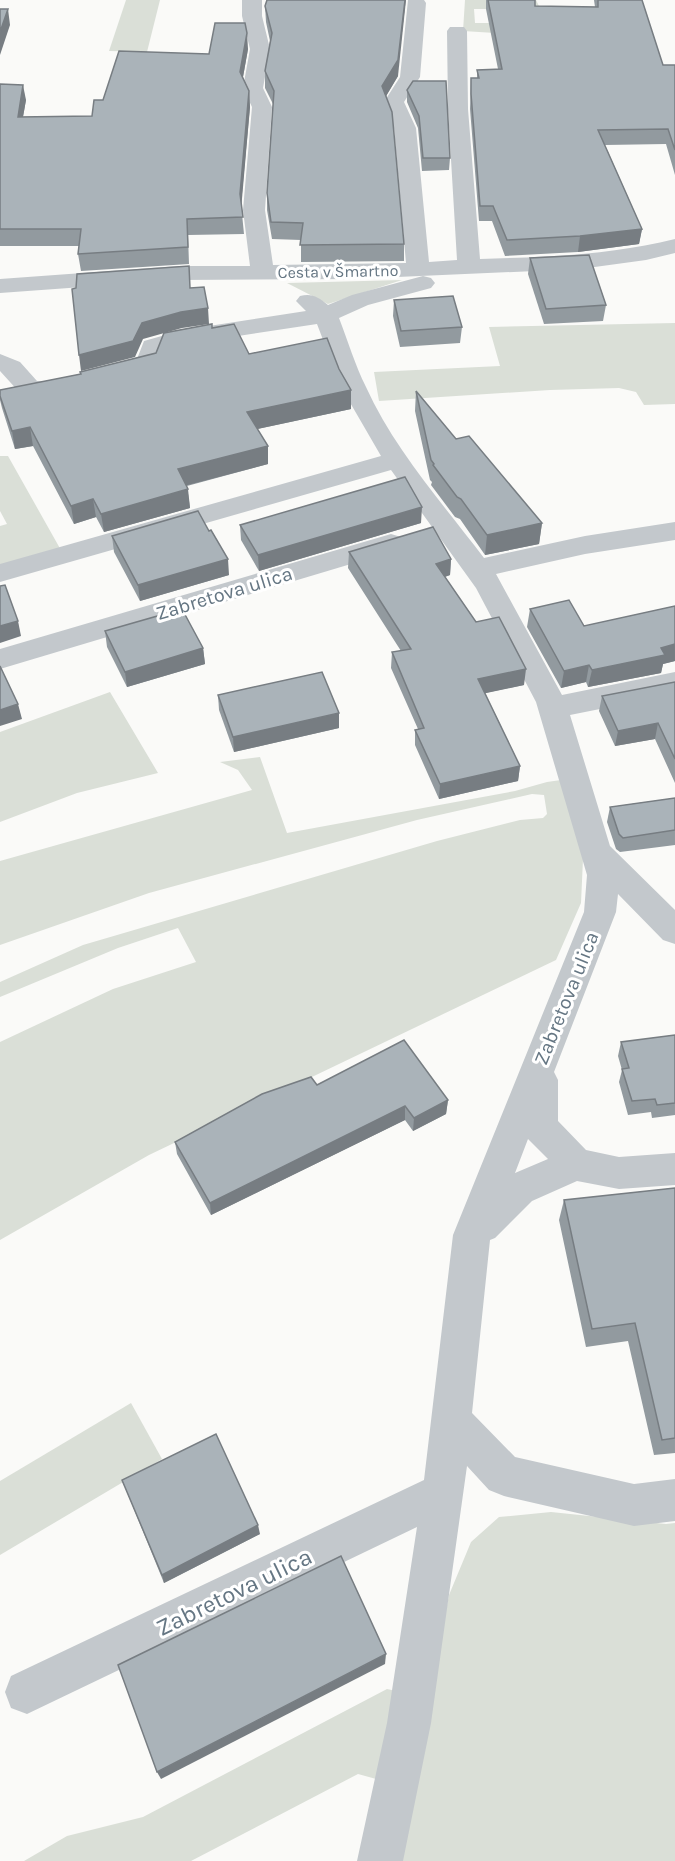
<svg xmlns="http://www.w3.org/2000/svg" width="675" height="1861" viewBox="0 0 675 1861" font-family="Karla,sans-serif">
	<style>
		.green { fill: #dadfd7 }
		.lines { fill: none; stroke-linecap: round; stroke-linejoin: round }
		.minor { fill: #c3c8cc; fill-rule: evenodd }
		.wall { fill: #929a9f }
		.shaded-wall { fill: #777d82 }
		.building { fill: #aab3b9; stroke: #777d82; stroke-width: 1.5 }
		.labels { text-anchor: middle; stroke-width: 6; stroke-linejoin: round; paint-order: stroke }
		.far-street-label { font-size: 16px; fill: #657683; stroke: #fff }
		.street-label { font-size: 20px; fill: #657683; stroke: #fff }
		.near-street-label { font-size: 24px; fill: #657683; stroke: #fff }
	</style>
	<rect width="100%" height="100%" fill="#fafaf8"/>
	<!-- green -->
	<g class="green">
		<polygon points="126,0 160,0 147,52 109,51"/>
		<polygon points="465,0 536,0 539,6 530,6 529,9 474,9 475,23 541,23 495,33 463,31"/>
		<polygon points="402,280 328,304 287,283"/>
		<polygon points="675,323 675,404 644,405 636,392 619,388 550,390 379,401 374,372 500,366 489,327"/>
		<polygon points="0,456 8,456 62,552 0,569 0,526 7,524 0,511"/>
		<polygon points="110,692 158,773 77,793 0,822 0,732"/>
		<polygon points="260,757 287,833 515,791 547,782 561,780 583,859 581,903 556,960 149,1155 0,1240 0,1042 113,989 196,962 178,928 118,948 0,997 0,982 83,945 437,841 520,820 543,818 547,814 544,795 532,794 417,820 149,893 0,945 0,861 252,790 238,770 220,762"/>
		<polygon points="131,1403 162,1459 0,1555 0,1481"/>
		<polygon points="551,1512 666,1524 675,1523 675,1861 397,1861 449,1595 471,1542 499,1517"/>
		<polygon points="387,1689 401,1692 387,1782 358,1774 191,1861 24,1861 67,1836 143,1817"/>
	</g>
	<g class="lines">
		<!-- minor -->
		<g class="minor">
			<path d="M242 0H262V16L270 49 263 88 272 107 265 210 273 265 406 263 394 128 384 102 400 77 408 0H424L426 3 420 77 404 102 416 128 429 262 457 260 448 109 447 31 450 27H464L467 31 468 109 480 259C546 257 611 255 675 239V253L646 260 580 269 352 279 179 280 0 293V279L179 266H250L243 210 252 107 243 88 250 49 242 16Z"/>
			<path d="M423 276 431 278 435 283 431 288 368 305 339 318C348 341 355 365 366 387 394 449 443 504 484 558L585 536 675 522V540L585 554 496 574 562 695 675 672V694L570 715 610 846 675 910V944L663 940 618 894 616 912 554 1072 558 1080V1121L586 1150 619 1157 675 1153V1185L619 1189 577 1181 532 1201 495 1238 490 1240 472 1413 515 1457 634 1484 675 1479V1521L634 1526 504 1496 489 1490 467 1466 431 1723 403 1861H357L387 1723 417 1527 27 1714 11 1708 5 1692 11 1676 424 1480 453 1235 584 912 587 875 536 702 476 588 391 470 0 582V564L381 456 341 387 317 324 186 344 164 350 157 369 116 379 107 377 104 372 107 367 137 359 144 341 183 330 306 311 296 301 300 296C312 293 318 297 328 305L352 295ZM528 1139 548 1159 515 1173Z"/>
			<path d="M0 354 20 362 37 381C51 383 64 375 78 379L81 384 78 389 44 398 29 396 20 393 0 371Z"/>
			<polygon points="391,534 401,537 405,543 401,549 0,669 0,649"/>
		</g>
	</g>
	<!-- wall -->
	<g class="wall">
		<polygon points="486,0 535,0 535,6 595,7 594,0 642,0 663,65 675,65 675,175 666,144 605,145 642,229 639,244 578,252 505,256 492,221 479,221 470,109 471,78 477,78 477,70 498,69 486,9"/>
		<polygon points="265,6 398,76 386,96 404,244 404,261 301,262 301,240 272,239 267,210 267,193 273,104 265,88 265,71 270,41 266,22"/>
		<polygon points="248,49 243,77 249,91 250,107 241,204 244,234 188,235 189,264 81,271 78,254 79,246 0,246 0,84 26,100 23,117 92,116 103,100 209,54"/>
		<polygon points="407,90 450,158 449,170 422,171 418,128 407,102"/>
		<polygon points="530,258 606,305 603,321 544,324 528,274"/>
		<polygon points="394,300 462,327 460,343 400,347 393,316"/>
		<polygon points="212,328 249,354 339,369 351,390 351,409 257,429 268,446 268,464 187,486 190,508 104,532 96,517 74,524 33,446 15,449 2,408 0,400 0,390 81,374 156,353"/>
		<polygon points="416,391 456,439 542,523 539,544 485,555 460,519 455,517 431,485 432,482 430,480 415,411"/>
		<polygon points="421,523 259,571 241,540 240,525"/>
		<polygon points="112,536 229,575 140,601 114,552"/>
		<polygon points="349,552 451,559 450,575 445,577 476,622 524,685 485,693 520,766 518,781 439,799 415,745 415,730 418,729 391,668 392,652 401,651 348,568"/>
		<polygon points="675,606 675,661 663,664 661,673 588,687 586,682 561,688 527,627 530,609 584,626"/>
		<polygon points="105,631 203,648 205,664 127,687 107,647"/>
		<polygon points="675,682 675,783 655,739 615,746 599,711 602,696"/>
		<polygon points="218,695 339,728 234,752 219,710"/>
		<polygon points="675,798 675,845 620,852 616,849 607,822 610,807"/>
		<polygon points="675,1035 675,1115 652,1118 651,1112 628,1115 619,1082 622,1070 618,1056 621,1042"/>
		<polygon points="317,1085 448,1100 446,1114 413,1131 405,1120 211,1215 177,1154 175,1142"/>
		<polygon points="675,1188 675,1453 654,1455 628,1341 586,1347 559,1220 564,1200"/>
		<polygon points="122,1480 260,1534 164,1583"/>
	</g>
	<!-- shaded-wall -->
	<g class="shaded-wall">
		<polygon points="405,0 406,0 398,76 382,103 382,86"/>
		<polygon points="8,9 10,25 0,55 0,32"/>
		<polygon points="247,33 248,49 241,88 240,72"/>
		<polygon points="23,85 26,100 20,133 18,117"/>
		<polygon points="249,91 250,107 241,210 240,194"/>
		<polygon points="642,229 639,244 578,252 580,236"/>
		<polygon points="208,308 209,324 182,328 143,339 135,357 81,371 79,355 142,323 181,312"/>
		<polygon points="351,390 351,409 248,431 247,412"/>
		<polygon points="30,427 33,446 15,449 12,431"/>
		<polygon points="268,446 268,464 180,487 178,469"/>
		<polygon points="188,489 190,508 104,532 101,514"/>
		<polygon points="93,499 96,517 74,524 71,506"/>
		<polygon points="422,507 421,523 259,571 258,555"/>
		<polygon points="542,523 539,544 485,555 487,535"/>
		<polygon points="228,559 229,575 140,601 138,585"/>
		<polygon points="451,559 450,575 435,580 436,564"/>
		<polygon points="18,621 21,636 0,643 0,626"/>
		<polygon points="675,644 675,661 663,664 661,673 588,687 592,670 661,648"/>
		<polygon points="203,648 205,664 127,687 125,672"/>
		<polygon points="589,665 586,682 561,688 564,671"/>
		<polygon points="526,669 524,685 477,695 478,679"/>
		<polygon points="18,704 22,719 0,726 0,710"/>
		<polygon points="339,713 339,728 234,752 233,737"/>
		<polygon points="658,723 655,739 615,746 618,731"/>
		<polygon points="520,766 518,781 439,799 440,784"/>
		<polygon points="448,1100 446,1114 413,1131 414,1118"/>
		<polygon points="405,1106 405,1120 211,1215 210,1203"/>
		<polygon points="258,1525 260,1534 164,1583 162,1575"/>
		<polygon points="386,1654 385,1664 161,1779 157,1772"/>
	</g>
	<!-- building -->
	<g class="building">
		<polygon points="267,0 405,0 398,60 382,86 392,112 404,244 300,245 303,223 271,222 267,193 274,91 265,71 272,33 265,6"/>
		<polygon points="488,0 535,0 535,6 598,7 598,0 642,0 663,65 675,65 675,150 668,129 598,130 642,229 580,236 507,240 493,206 480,206 471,94 471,78 479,78 477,70 502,69"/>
		<polygon points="0,9 8,9 0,32"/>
		<polygon points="215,23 245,23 247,33 240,72 249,91 240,194 243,217 187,219 188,247 78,254 81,229 0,229 0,84 23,85 18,117 92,116 94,100 103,100 119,51 209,54"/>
		<polygon points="413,81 446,81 450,158 423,158 419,116 407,90"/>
		<polygon points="589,255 606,305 546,309 530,258"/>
		<polygon points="189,266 190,288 204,287 208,308 181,312 142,323 133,341 79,355 72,289 76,288 77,274"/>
		<polygon points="453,296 462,327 401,331 394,300"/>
		<polygon points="212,324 212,328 234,324 249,354 327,338 339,369 351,390 247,412 268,446 178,469 188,489 101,514 93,499 71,506 30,427 12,431 0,396 0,390 81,374 80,372 156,353 164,333"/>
		<polygon points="416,391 456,439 469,436 542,523 487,535 461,499 457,497 433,465 434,464 431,460"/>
		<polygon points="405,477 422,507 258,555 240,525"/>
		<polygon points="198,511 209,531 211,530 228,559 138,585 112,536"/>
		<polygon points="433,527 451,559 436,564 476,622 499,617 526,669 478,679 520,766 440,784 415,730 424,728 392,652 411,649 349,552"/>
		<polygon points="5,585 18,621 0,626 0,586"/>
		<polygon points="569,600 584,626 675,606 675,644 661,648 665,655 592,670 589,665 564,671 530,609"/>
		<polygon points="182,609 203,648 125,672 105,631"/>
		<polygon points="0,666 18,704 0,710"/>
		<polygon points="322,672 339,713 233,737 218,695"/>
		<polygon points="675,682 675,759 658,723 618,731 602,696"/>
		<polygon points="675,798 675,830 623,838 619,834 610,807"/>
		<polygon points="675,1035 675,1103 657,1105 655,1099 632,1101 622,1069 629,1068 621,1042"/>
		<polygon points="404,1040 448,1100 414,1118 405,1106 210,1203 175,1142 262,1094 311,1077 317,1085"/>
		<polygon points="675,1188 675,1438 662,1440 635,1323 592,1329 564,1200"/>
		<polygon points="216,1434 258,1525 162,1575 122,1480"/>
		<polygon points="341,1556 386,1654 157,1772 118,1665"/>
	</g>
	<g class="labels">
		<!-- far-street labels -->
		<g class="far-street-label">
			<text transform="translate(338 271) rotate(-1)" y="6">Cesta v Šmartno</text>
		</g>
		<!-- street labels -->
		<g class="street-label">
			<text transform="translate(224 593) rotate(-17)" y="7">Zabretova ulica</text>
			<text transform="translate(566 998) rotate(-68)" y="7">Zabretova ulica</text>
		</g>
		<!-- near-street labels -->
		<g class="near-street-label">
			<text transform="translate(234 1592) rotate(-26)" y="8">Zabretova ulica</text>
		</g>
	</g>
</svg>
